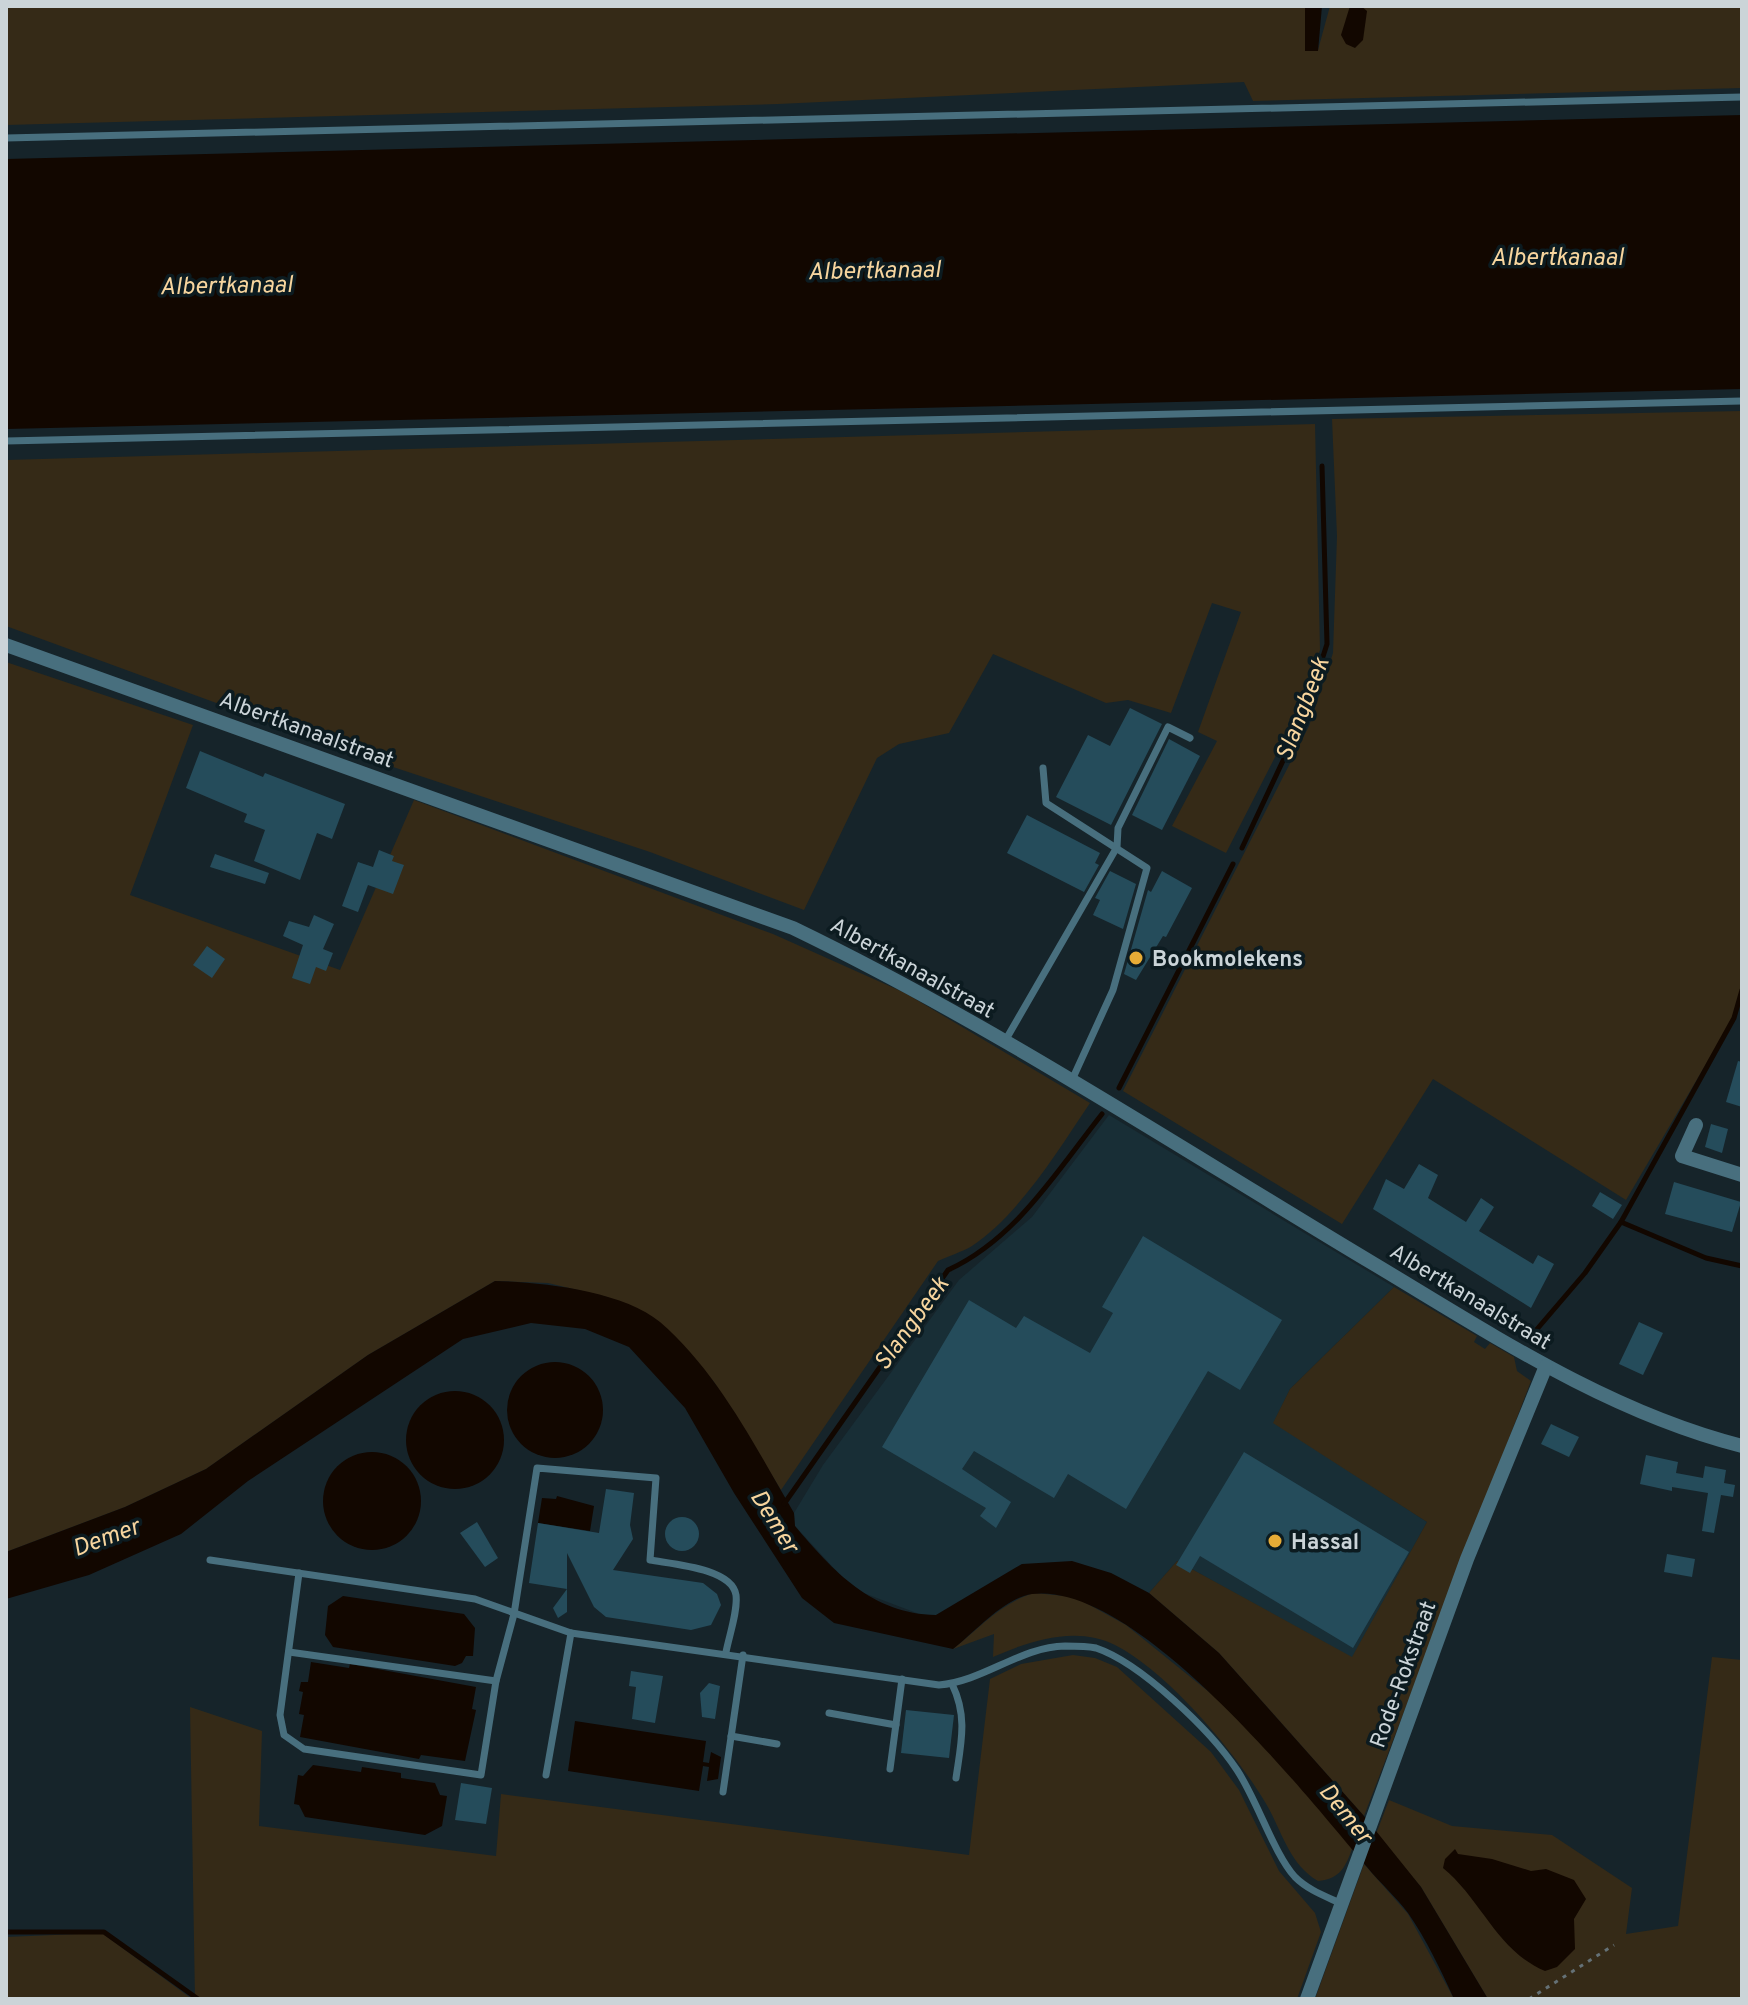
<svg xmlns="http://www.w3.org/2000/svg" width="1748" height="2005" viewBox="0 0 1748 2005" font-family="Overpass,sans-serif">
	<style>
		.built { fill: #182e36 }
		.green { fill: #352a17 }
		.water { fill: #120700 }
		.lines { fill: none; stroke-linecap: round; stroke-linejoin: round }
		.stream { stroke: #120700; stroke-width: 5 }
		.building { fill: #254c5b }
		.path { stroke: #657176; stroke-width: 3; stroke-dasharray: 4 6; stroke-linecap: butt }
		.service { stroke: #486f7e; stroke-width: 7 }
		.minor { stroke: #486f7e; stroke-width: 14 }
		.poi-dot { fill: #e7ac36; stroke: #0c1b20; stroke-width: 3 }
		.labels { text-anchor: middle; stroke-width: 7; stroke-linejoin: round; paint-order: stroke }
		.street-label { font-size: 22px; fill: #cbd4d8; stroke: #0c1b20 }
		.poi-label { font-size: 22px; font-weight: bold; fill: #cbd4d8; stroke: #0c1b20; text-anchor: start }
		.water-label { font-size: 24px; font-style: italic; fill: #f7d59e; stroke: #0c1b20 }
	</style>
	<rect width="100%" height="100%" fill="#16242a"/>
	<!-- built -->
	<polygon class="built" points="1109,1115 1394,1287 1290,1389 1274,1422 1427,1522 1352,1658 1177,1561 1149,1593 1111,1573 1022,1564 936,1615 922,1615 853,1589 795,1526 794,1513 823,1465 959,1280 1032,1217"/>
	<!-- green -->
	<g class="green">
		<polygon points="6,6 1305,6 1306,51 1318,50 1330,6 1742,6 1742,88 1253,101 1244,82 778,104 6,125"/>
		<polygon points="1742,411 1742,1003 1626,1200 1433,1079 1342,1224 1123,1091 1309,726 1333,653 1337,536 1332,419"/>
		<polygon points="1315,424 1320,650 1295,718 1226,853 1172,826 1217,741 1198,732 1241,612 1212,603 1171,713 1128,700 1106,703 993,654 949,733 899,744 877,758 804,910 650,852 378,762 6,626 6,460"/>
		<path d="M6 662 193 725 130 895 340 970 414 800 773 934 905 993 1090 1103C1059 1149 1019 1215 972 1246 962 1252 948 1256 938 1261L781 1490 714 1382 658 1321 607 1297 548 1283 495 1281 368 1355 206 1469 125 1507 6 1552Z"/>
		<polygon points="1394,1287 1477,1336 1474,1342 1485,1349 1490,1343 1514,1357 1517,1371 1531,1381 1364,1816 1219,1653 1149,1593 1177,1561 1352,1657 1427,1522 1273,1423 1290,1389"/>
		<path d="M1035 1593 1075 1597 1126 1625 1235 1713 1353 1846C1346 1866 1341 1879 1318 1881 1288 1863 1282 1830 1265 1802 1235 1752 1168 1672 1115 1645 1076 1625 1029 1641 993 1657L994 1634 953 1649C977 1630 1004 1600 1035 1593Z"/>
		<polygon points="1073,1655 1095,1658 1117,1667 1211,1752 1239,1790 1279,1871 1315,1913 1321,1932 1297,1999 195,1999 190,1707 262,1731 259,1826 496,1856 501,1794 969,1855 990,1679 1021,1664"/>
		<polygon points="1712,1657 1742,1660 1742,1999 1488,1999 1421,1887 1376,1834 1389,1800 1452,1826 1552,1835 1632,1888 1626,1934 1678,1926"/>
		<polygon points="1364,1864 1408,1914 1454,1999 1315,1999"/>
		<polygon points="102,1933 192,1999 6,1999 6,1937"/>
	</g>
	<!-- water -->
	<g class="water">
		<polygon points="1305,6 1322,6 1318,51 1305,51"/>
		<polygon points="1350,6 1361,6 1367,11 1363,40 1355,48 1346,44 1341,35"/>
		<polygon points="1742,115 1742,389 6,429 6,159"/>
		<path d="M495 1281C542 1282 623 1291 660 1322 718 1372 756 1448 794 1513L795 1526C833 1571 872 1614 936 1615L1022 1564 1072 1561 1111 1573 1149 1593 1219 1653 1364 1816 1421 1887 1488 1999H1454C1441 1970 1426 1939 1408 1913 1396 1897 1380 1883 1367 1867 1305 1794 1137 1581 1032 1594 1004 1598 975 1632 953 1649L834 1623 802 1598 734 1493 685 1408 629 1347 585 1329 531 1323 463 1339 248 1481 181 1534 89 1575 6 1599V1552L125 1507 206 1469 368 1355Z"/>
		<circle cx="555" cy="1410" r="48"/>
		<circle cx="455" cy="1440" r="49"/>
		<circle cx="372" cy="1501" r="49"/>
		<polygon points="557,1496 594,1506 590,1531 538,1523 542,1498 556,1499"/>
		<polygon points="343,1596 464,1614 475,1628 473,1656 466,1656 462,1663 455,1666 333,1647 325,1635 328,1606"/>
		<polygon points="311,1662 349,1668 350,1664 476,1687 472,1709 476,1710 465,1761 421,1755 419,1759 300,1737 304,1715 299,1714 303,1692 299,1691 301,1682 308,1682"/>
		<polygon points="575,1721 706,1741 703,1762 709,1763 711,1752 721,1757 718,1779 707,1781 709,1767 703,1766 699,1791 568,1771"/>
		<polygon points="313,1765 361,1772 362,1767 401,1773 401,1778 435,1783 440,1795 447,1796 442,1826 425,1835 305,1817 299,1805 294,1804 298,1775 303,1776"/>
		<path d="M1455 1849 1458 1854 1492 1859 1531 1871 1546 1869 1574 1880 1586 1899 1574 1919 1575 1949 1557 1967 1545 1971C1496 1950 1482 1900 1443 1868L1445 1859Z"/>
	</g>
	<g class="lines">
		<!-- stream -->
		<g class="stream">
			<polyline points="1242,848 1304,716 1327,644 1322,466"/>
			<polyline points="1119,1088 1233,864"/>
			<polyline points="1621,1222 1706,1258 1742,1266"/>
			<polyline points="1532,1335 1585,1273 1621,1222 1734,1018 1742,990"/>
			<path d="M784 1504 948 1270C1016 1239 1057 1171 1102 1114"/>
			<polyline points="6,1932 104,1932 198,1999"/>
		</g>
	</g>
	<!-- building -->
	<g class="building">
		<polygon points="1130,708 1162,724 1111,825 1056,797 1088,735 1110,746"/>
		<polygon points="1169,739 1200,756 1162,830 1132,815"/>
		<polygon points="200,751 263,777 265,773 345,804 332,839 317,833 300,880 254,861 265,830 244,822 247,814 186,788"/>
		<polygon points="1027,815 1100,853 1095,863 1099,865 1084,892 1007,853"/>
		<polygon points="379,850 394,856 392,861 404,865 393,894 368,885 358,912 342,906 358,862 373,867"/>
		<polygon points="215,854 269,873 265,884 210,867"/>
		<polygon points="1110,871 1136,884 1123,929 1093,915 1100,900 1095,898"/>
		<polygon points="1162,871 1192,888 1166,937 1163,936 1136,980 1124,974 1148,890 1151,892"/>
		<polygon points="314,915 334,924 323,949 333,953 326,971 316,967 310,984 292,978 303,945 283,936 289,921 309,927"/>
		<polygon points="207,946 225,959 212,978 193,965"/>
		<polygon points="1738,1061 1742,1062 1742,1107 1726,1102"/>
		<polygon points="1711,1124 1728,1129 1722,1153 1705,1147"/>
		<polygon points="1419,1164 1438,1175 1428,1198 1466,1222 1481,1198 1494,1207 1479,1231 1533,1264 1538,1255 1554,1264 1531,1308 1373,1209 1386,1179 1404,1189"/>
		<polygon points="1674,1182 1741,1202 1732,1232 1665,1214"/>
		<polygon points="1600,1192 1622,1205 1613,1219 1592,1206"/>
		<polygon points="1143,1236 1282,1320 1240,1390 1208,1371 1126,1509 1068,1474 1054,1498 974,1451 962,1469 1011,1502 996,1528 980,1516 986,1508 882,1447 969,1300 1016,1328 1024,1316 1090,1353 1113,1313 1102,1307"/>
		<polygon points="1639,1322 1663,1333 1643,1375 1619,1364"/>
		<polygon points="1551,1424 1579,1437 1569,1457 1541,1444"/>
		<polygon points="1244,1452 1409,1552 1353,1648 1200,1556 1190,1573 1176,1565"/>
		<polygon points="1646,1455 1678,1462 1676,1473 1703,1478 1705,1466 1726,1470 1724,1483 1735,1485 1733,1497 1721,1495 1714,1533 1702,1531 1708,1493 1672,1487 1672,1491 1640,1484"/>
		<polygon points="606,1489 634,1493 630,1525 633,1539 613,1570 703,1583 717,1594 721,1605 711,1625 691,1630 606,1617 594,1607 567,1553 567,1589 529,1583 538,1523 599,1533"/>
		<circle cx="682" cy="1534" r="17"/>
		<polygon points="477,1522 498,1558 485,1567 460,1533"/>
		<polygon points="1667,1554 1695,1559 1692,1577 1664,1572"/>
		<polygon points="567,1589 567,1612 558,1618 553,1608"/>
		<polygon points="631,1671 663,1676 655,1723 632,1719 636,1687 629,1686"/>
		<polygon points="709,1683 720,1686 715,1719 702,1717 700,1693"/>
		<polygon points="906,1710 954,1715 949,1758 901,1753"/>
		<polygon points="461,1783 492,1788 486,1824 455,1820"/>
	</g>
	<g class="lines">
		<!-- path -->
		<polyline class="path" points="1529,1999 1614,1945"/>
		<!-- service -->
		<g class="service">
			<polyline points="6,138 1742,97"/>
			<polyline points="6,441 1742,401"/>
			<polyline points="1043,768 1046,803 1147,868 1113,990 1072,1080"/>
			<polyline points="1005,1041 1117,847 1118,828 1168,727 1190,738"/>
			<path d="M210 1560 475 1599 571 1633 939 1685C984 1681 1020 1647 1065 1646 1075 1646 1087 1646 1096 1648 1141 1663 1211 1731 1237 1770 1257 1800 1274 1854 1295 1877 1308 1890 1325 1896 1342 1904"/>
			<path d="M299 1573 280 1715 284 1735 304 1749 481 1775 496 1681 514 1614 537 1468 656 1478 650 1560C671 1564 732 1568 736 1595 738 1611 729 1636 726 1652"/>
			<polyline points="289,1652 496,1681"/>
			<path d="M952 1684C968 1717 961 1743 956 1778"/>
			<polyline points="829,1713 896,1725"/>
			<polyline points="731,1736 777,1744"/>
			<polyline points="890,1769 902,1679"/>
			<polyline points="546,1775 571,1633"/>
			<polyline points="723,1792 743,1655"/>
		</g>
		<!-- minor -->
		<g class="minor">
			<path d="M6 645 793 928C994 1025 1183 1150 1374 1264 1491 1334 1608 1412 1742 1446"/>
			<polyline points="1696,1125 1682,1156 1742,1175"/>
			<polyline points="1307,1999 1467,1559 1546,1366"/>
		</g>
	</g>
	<!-- markers -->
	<g class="poi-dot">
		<circle cx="1136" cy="958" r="8"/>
		<circle cx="1275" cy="1541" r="8"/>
	</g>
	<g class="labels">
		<!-- street labels -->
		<g class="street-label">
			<text transform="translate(307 729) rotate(20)" y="8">Albertkanaalstraat</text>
			<text transform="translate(913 967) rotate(29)" y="8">Albertkanaalstraat</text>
			<text transform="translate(1471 1296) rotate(31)" y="8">Albertkanaalstraat</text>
			<text transform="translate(1402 1674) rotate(-70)" y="8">Rode-Rokstraat</text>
		</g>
		<!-- poi labels -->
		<g class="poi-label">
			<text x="1152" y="966">Bookmolekens</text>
			<text x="1291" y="1549">Hassal</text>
		</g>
		<!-- water labels -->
		<g class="water-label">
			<text x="1557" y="265">Albertkanaal</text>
			<text transform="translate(874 270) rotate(-1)" y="8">Albertkanaal</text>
			<text transform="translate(226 285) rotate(-1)" y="8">Albertkanaal</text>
			<text transform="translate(1302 709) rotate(-69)" y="8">Slangbeek</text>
			<text transform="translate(911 1323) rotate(-54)" y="8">Slangbeek</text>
			<text transform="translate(775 1521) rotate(58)" y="8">Demer</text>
			<text transform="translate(106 1537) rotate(-20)" y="8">Demer</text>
			<text transform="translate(1346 1813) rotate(51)" y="8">Demer</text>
		</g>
	</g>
	<!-- border -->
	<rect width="1748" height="2005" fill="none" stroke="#cbd4d8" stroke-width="16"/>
</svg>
